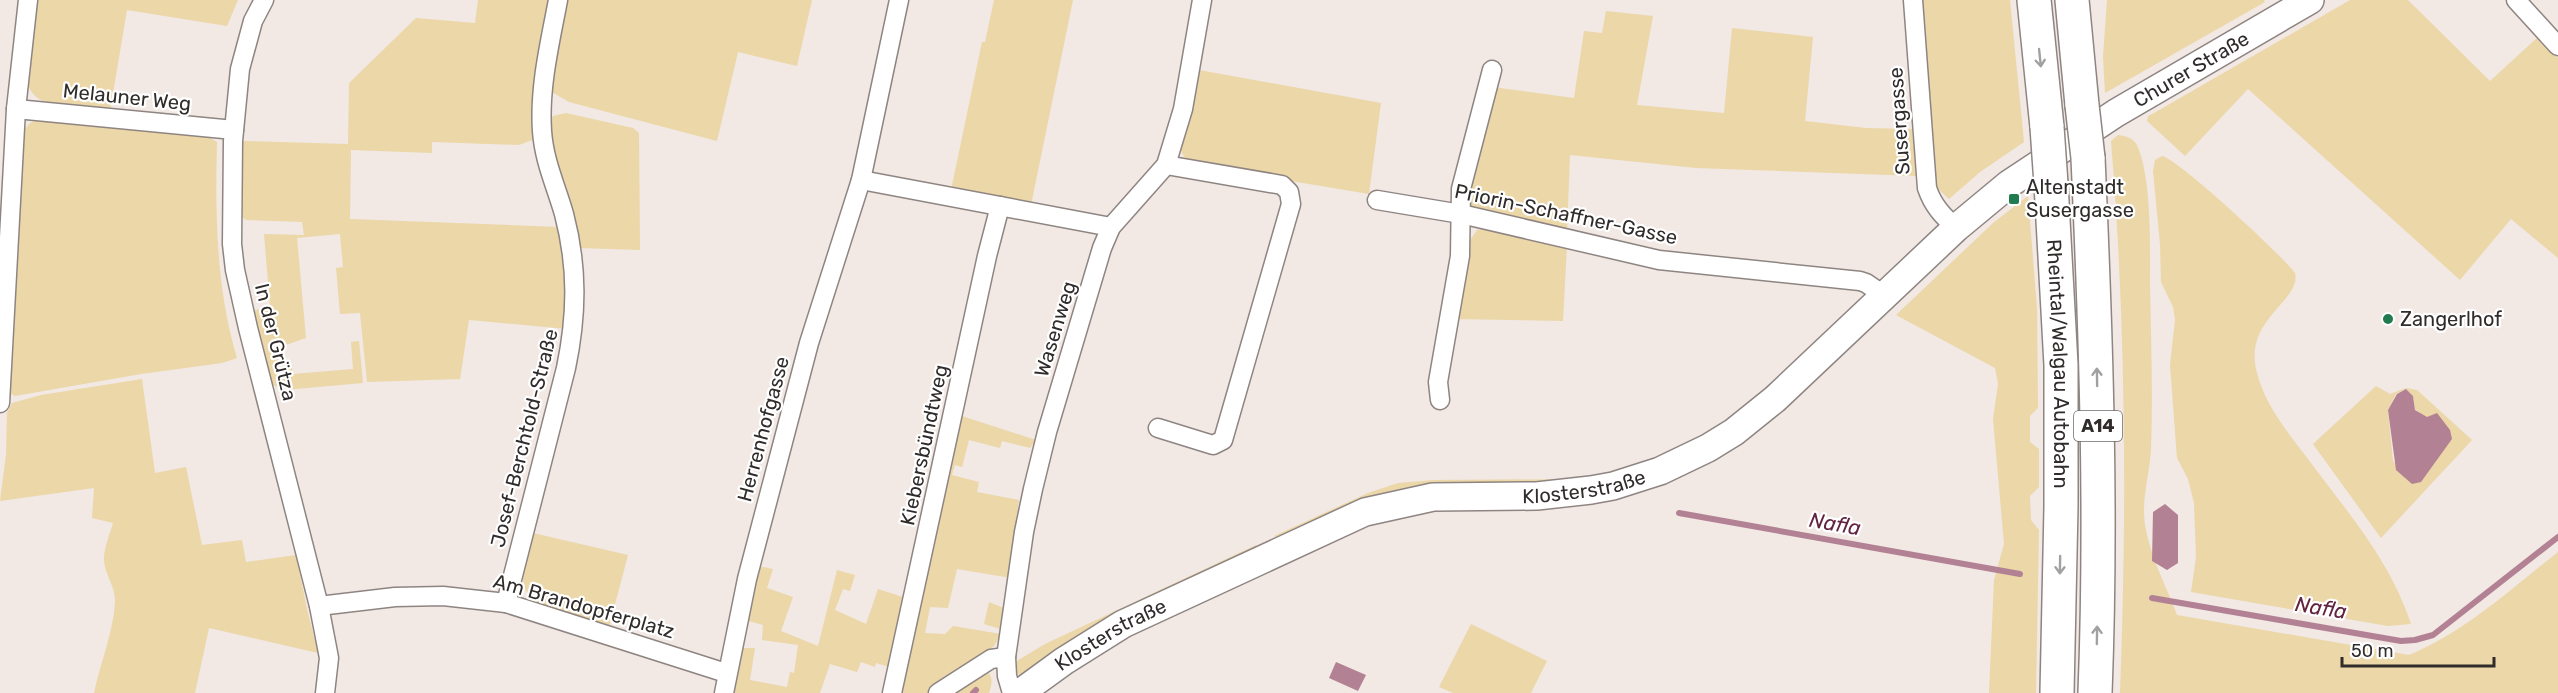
<svg xmlns="http://www.w3.org/2000/svg" width="2558" height="693" viewBox="0 0 2558 693" font-family="Rubik,sans-serif">
	<style>
		.green { fill: #ebd7a7; fill-rule: evenodd }
		.water { fill: #b38194 }
		.lines { fill: none; stroke-linecap: round; stroke-linejoin: round }
		.stream { stroke: #b38194; stroke-width: 6 }
		.street-casing { stroke: #8e8582; stroke-width: 21 }
		.secondary-casing { stroke: #8e8582; stroke-width: 30 }
		.highway-casing { stroke: #8e8582; stroke-width: 36 }
		.street { stroke: #fff; stroke-width: 18 }
		.secondary { stroke: #fff; stroke-width: 27 }
		.highway { stroke: #fff; stroke-width: 33 }
		.highway-bridge-casing { stroke: #8e8582; stroke-width: 36; stroke-linecap: butt }
		.highway-bridge { stroke: #fff; stroke-width: 33 }
		.oneway { stroke: #a2a0a0 }
		.poi-dot { fill: #217b50; stroke: #fff; stroke-width: 2 }
		.labels { text-anchor: middle; stroke-width: 4.5; stroke-linejoin: round; paint-order: stroke }
		.shield { fill: #fff; stroke: #6e6b6b; stroke-width: 1.5 }
		.shield-label { font-size: 18px; font-weight: bold; fill: #302c2b }
		.street-label { font-size: 20px; fill: #302c2b; stroke: #fff }
		.poi-label { font-size: 20px; fill: #302c2b; stroke: #fff; text-anchor: start }
		.water-label { font-size: 21px; font-style: italic; fill: #622340; stroke: #fff }
	</style>
	<rect width="100%" height="100%" fill="#f2e8e4"/>
	<!-- green -->
	<g class="green">
		<path d="M35 0H238L227 26 127 10 110 111C83 108 35 113 27 82Z"/>
		<polygon points="478,0 552,0 535,139 519,145 432,142 432,153 351,150 350,219 560,227 565,249 567,329 469,320 460,379 367,382 360,313 340,314 336,268 343,267 340,234 297,238 306,338 277,348 279,369 292,368 293,374 353,369 351,342 359,341 363,383 284,390 269,383 252,311 270,306 264,234 304,235 302,222 246,220 242,217 240,181 243,141 348,144 349,83 416,18 475,23"/>
		<polygon points="565,0 812,0 797,66 738,52 717,141 569,102 550,91"/>
		<polygon points="994,0 1073,0 1031,205 951,190 982,42 985,42"/>
		<polygon points="1922,0 2010,0 2024,142 1980,172 1949,199 1935,186"/>
		<polygon points="2107,0 2264,0 2265,2 2105,93 2103,57"/>
		<polygon points="2350,0 2408,0 2490,81 2538,37 2558,58 2558,258 2511,219 2460,280 2248,89 2185,156 2147,121 2148,116 2154,113"/>
		<polygon points="1606,11 1653,16 1637,105 1724,113 1732,28 1813,37 1805,121 1866,128 1912,129 1916,176 1696,168 1570,155 1567,232 1470,210 1466,198 1493,87 1574,98 1584,31 1602,33"/>
		<path d="M1199 70 1381 103 1369 194 1196 165C1187 161 1183 157 1180 148Z"/>
		<path d="M566 113 633 128 639 133 640 250 579 248C568 207 551 163 550 120L553 116Z"/>
		<path d="M39 119 207 136 217 142C215 213 216 289 237 358L222 363 141 374 15 396 10 393 22 137C25 126 30 122 39 119Z"/>
		<path d="M2118 135C2126 136 2133 138 2137 145 2152 179 2150 247 2150 285 2151 339 2153 394 2151 448 2150 474 2141 499 2145 525 2150 556 2166 586 2177 615L2409 655C2465 632 2511 589 2558 552V693H2120C2127 509 2126 324 2111 141Z"/>
		<path d="M2162 156C2177 158 2284 257 2295 273 2302 301 2242 319 2257 373 2265 405 2288 433 2308 459 2348 513 2390 560 2411 624L2388 626 2191 592 2196 557 2194 503 2188 479 2177 458 2170 365 2175 320 2173 307 2161 282 2160 244 2153 171 2155 160Z"/>
		<polygon points="2028,196 2037,308 2038,408 2030,416 2030,442 2039,449 2039,487 2030,496 2031,520 2039,530 2036,693 1989,693 1994,580 2004,544 1993,419 1998,384 1995,368 1896,315 1993,223"/>
		<polygon points="1491,228 1567,245 1563,321 1453,319 1469,242 1477,230"/>
		<path d="M142 379 155 473 186 467 202 545 242 540 246 562 296 555 307 609 318 653 209 628 195 693H94C100 664 113 633 115 603 116 586 104 574 104 559 104 547 110 534 113 523L92 518 94 488 0 501 6 455 7 413 12 403 41 395Z"/>
		<path d="M2376 386 2390 394 2406 388 2417 390 2472 440 2381 538 2313 444ZM2406 389 2413 396 2415 409 2452 439 2412 484 2393 461 2388 410 2396 394Z"/>
		<polygon points="962,416 1036,440 1030,448 1002,441 1000,448 969,440 962,467 955,465 952,475 979,482 977,492 1019,500 1011,578 957,569 948,608 930,607 925,633 945,634 953,626 1001,634 994,646 927,693 900,693"/>
		<polygon points="1580,479 1278,539 1274,536 1368,493 1398,483 1434,480"/>
		<path d="M533 533 628 555 609 627 536 604C513 582 526 560 533 533Z"/>
		<polygon points="1256,545 1258,548 1021,675 1015,673 1012,664 1045,644"/>
		<polygon points="758,566 773,569 767,588 793,597 781,631 818,646 837,570 855,575 850,591 843,589 835,610 866,624 878,589 906,598 892,668 876,663 875,667 861,662 857,672 830,664 820,693 733,693 740,648 755,648 750,680 787,687 790,672 794,673 798,645 762,640 763,625 745,620"/>
		<polygon points="989,602 1006,609 1004,630 984,624"/>
		<polygon points="1471,624 1547,661 1531,693 1453,693 1439,687"/>
		<path d="M984 669C994 675 992 684 989 693H947Z"/>
	</g>
	<!-- water -->
	<g class="water">
		<polygon points="2406,389 2413,396 2415,410 2427,417 2437,413 2450,430 2452,439 2421,482 2412,484 2396,470 2388,410 2397,394"/>
		<polygon points="2165,504 2178,515 2178,563 2167,570 2152,561 2153,512"/>
		<polygon points="1336,662 1366,675 1358,691 1329,678"/>
	</g>
	<g class="lines">
		<!-- stream -->
		<g class="stream">
			<polyline points="1679,513 2020,574"/>
			<polyline points="2152,598 2401,641 2415,640 2433,635 2558,537"/>
			<polyline points="973,693 976,690"/>
		</g>
		<!-- street casing -->
		<g class="street-casing">
			<g id="street">
				<polyline points="264,0 253,21 240,69 233,141 232,244 235,270 248,328 319,606 329,658 325,693"/>
				<path d="M1913 0 1927 188C1933 206 1943 216 1956 228"/>
				<polyline points="2516,0 2558,46"/>
				<polyline points="16,109 234,130"/>
				<polyline points="861,180 1111,227"/>
				<polyline points="1377,200 1461,214 1659,260 1860,281 1866,283 1885,296"/>
				<polyline points="1440,400 1438,382 1460,256 1461,189 1492,70"/>
				<polyline points="0,403 16,109 28,0"/>
				<polyline points="1158,428 1213,445 1223,440 1291,204 1289,192 1282,185 1166,165"/>
				<path d="M506 603 566 368C577 315 578 267 564 214 556 186 544 161 542 131 539 87 550 43 558 0"/>
				<polyline points="319,606 395,597 443,596 506,603 726,673"/>
				<polyline points="724,693 747,579 809,343 861,180 899,0"/>
				<polyline points="892,693 987,256 1000,206"/>
				<polyline points="938,693 991,659 1006,657"/>
				<polyline points="1012,693 1007,676 1006,657 1024,532 1033,489 1047,432 1102,248 1111,227 1166,165 1183,109 1202,0"/>
			</g>
		</g>
		<!-- secondary casing -->
		<g class="secondary-casing">
			<g id="secondary">
				<path id="s1" d="M1020 693 1064 661 1123 624 1365 512 1433 497 1537 496 1591 490 1613 486 1660 471 1708 448 1734 432 1775 399 1956 228 2009 184 2116 113 2310 0"/>
			</g>
		</g>
		<!-- highway casing -->
		<g class="highway-casing">
			<g id="highway">
				<polyline points="2034,0 2047,127"/>
				<polyline points="2072,0 2082,105"/>
				<path d="M2088 158C2096 337 2102 514 2095 693"/>
				<path id="s2" d="M2051 184 2061 365V507L2057 693"/>
			</g>
		</g>
		<!-- street -->
		<use href="#street" class="street"/>
		<!-- secondary -->
		<use href="#secondary" class="secondary"/>
		<!-- highway -->
		<use href="#highway" class="highway"/>
		<!-- highway-bridge casing -->
		<g class="highway-bridge-casing">
			<g id="highway-bridge">
				<polyline points="2082,105 2088,158"/>
				<polyline points="2047,127 2051,184"/>
			</g>
		</g>
		<!-- highway-bridge -->
		<use href="#highway-bridge" class="highway-bridge"/>
	</g>
	<!-- one-way arrows -->
	<defs><path id="oneway-shaft" d="M-6 0H5M1.5-3L5.5 0L1.5 3" fill="none" stroke-width="1.6" stroke-linecap="round" stroke-linejoin="round" transform="scale(1.5)"/></defs>
	<g class="oneway">
		<use href="#oneway-shaft" transform="translate(2040 58) rotate(84)"/>
		<use href="#oneway-shaft" transform="translate(2097 377) rotate(-91)"/>
		<use href="#oneway-shaft" transform="translate(2060 565) rotate(91)"/>
		<use href="#oneway-shaft" transform="translate(2097 635) rotate(-89)"/>
	</g>
	<!-- markers -->
	<g class="poi-dot">
		<rect x="2008" y="193" width="12" height="12" rx="3"/>
		<circle cx="2388" cy="319" r="6"/>
	</g>
	<g class="labels">
		<!-- shield labels -->
		<rect class="shield" x="2074" y="411" width="48" height="30" rx="4.5"/>
		<g class="shield-label">
			<text x="2098" y="432">A14</text>
		</g>
		<!-- street labels -->
		<g class="street-label">
			<text dy="7" stroke="none"><textPath href="#s1" startOffset="1360">Churer Straße</textPath></text>
			<text transform="translate(127 97) rotate(6)" y="7">Melauner Weg</text>
			<text transform="translate(1899 121) rotate(-94)" y="7">Susergasse</text>
			<text transform="translate(1566 214) rotate(12)" y="7">Priorin-Schaffner-Gasse</text>
			<text transform="translate(1055 329) rotate(-73)" y="7">Wasenweg</text>
			<text transform="translate(276 342) rotate(76)" y="7">In der Grütza</text>
			<text dy="7" stroke="none"><textPath href="#s2" startOffset="180">Rheintal/Walgau Autobahn</textPath></text>
			<text transform="translate(763 429) rotate(-75)" y="7">Herrenhofgasse</text>
			<text transform="translate(524 438) rotate(-76)" y="7">Josef-Berchtold-Straße</text>
			<text transform="translate(924 445) rotate(-78)" y="7">Kiebersbündtweg</text>
			<text dy="7" stroke="none"><textPath href="#s1" startOffset="612">Klosterstraße</textPath></text>
			<text transform="translate(584 606) rotate(16)" y="7">Am Brandopferplatz</text>
			<text dy="7" stroke="none"><textPath href="#s1" startOffset="108">Klosterstraße</textPath></text>
		</g>
		<!-- poi labels -->
		<g class="poi-label">
			<text x="2026" y="194">Altenstadt<tspan x="2026" dy="23">Susergasse</tspan></text>
			<text x="2400" y="326">Zangerlhof</text>
		</g>
		<!-- water labels -->
		<g class="water-label">
			<text transform="translate(1835 524) rotate(10)" y="7">Nafla</text>
			<text transform="translate(2321 608) rotate(9)" y="7">Nafla</text>
		</g>
	</g>
	<!-- scale -->
	<path d="M2342 657v9h152v-9" fill="none" stroke="#302c2b" stroke-width="3"/>
	<text x="2351" y="657" font-size="18" fill="#302c2b" stroke="#ffffff" stroke-width="4.5" paint-order="stroke">50 m</text>
</svg>
